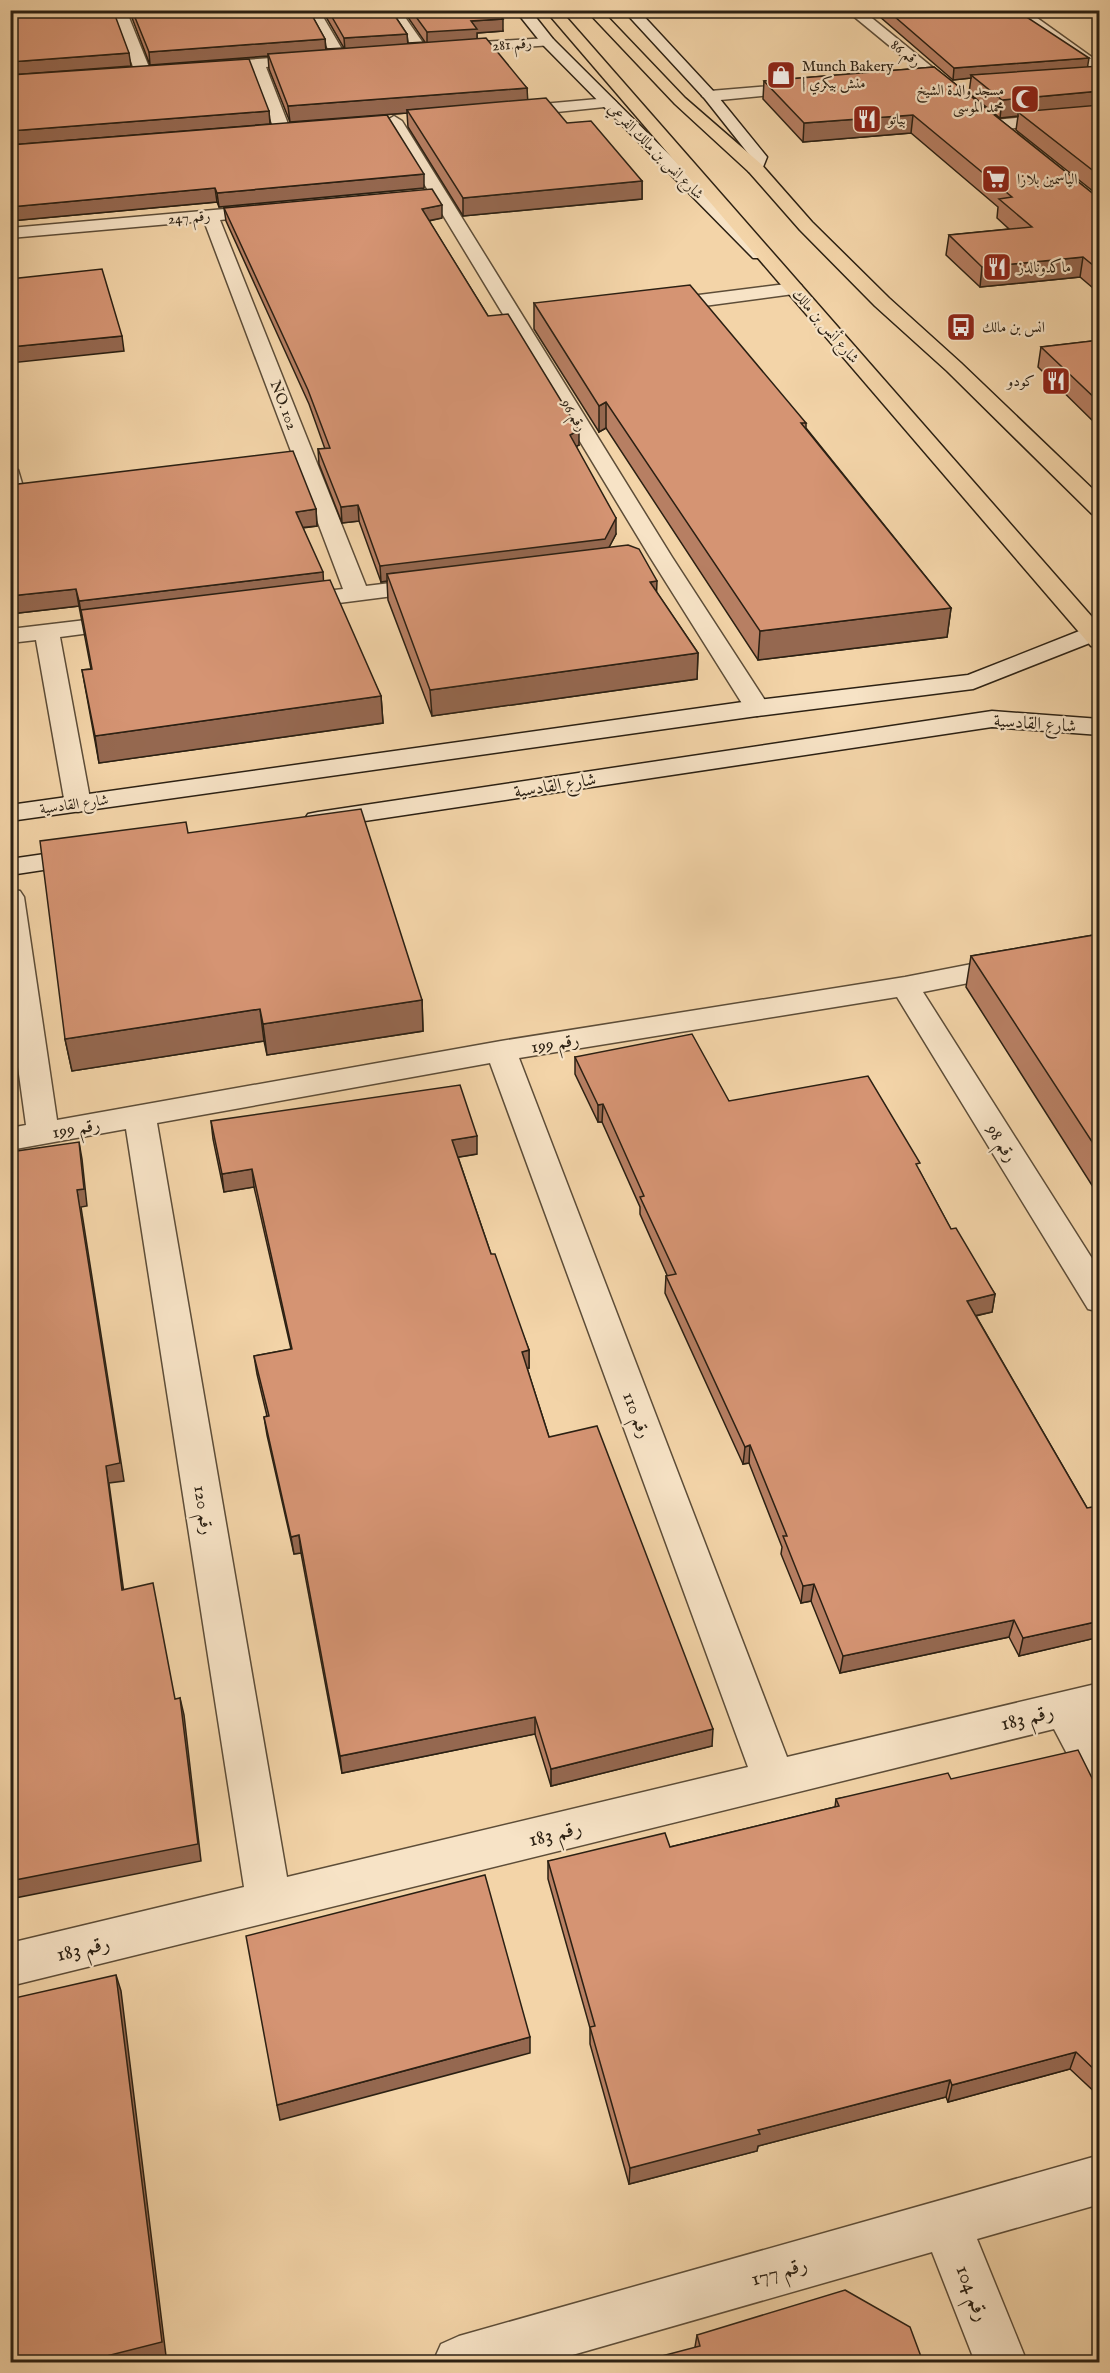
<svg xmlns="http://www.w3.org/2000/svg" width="1110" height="2373" viewBox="0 0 1110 2373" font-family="'IM FELL English',Amiri,serif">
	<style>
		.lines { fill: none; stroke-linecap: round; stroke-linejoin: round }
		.street-casing { stroke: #5d4d38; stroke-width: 3 }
		.secondary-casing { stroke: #2b2013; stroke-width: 3 }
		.primary-casing { stroke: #2b2013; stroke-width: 3 }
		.street { fill: #f7e3c6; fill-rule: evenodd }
		.secondary { fill: #f7e3c6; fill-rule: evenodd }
		.primary { fill: #f3d4a8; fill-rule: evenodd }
		.wall { fill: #b77f63; stroke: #2b2013; stroke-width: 1.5 }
		.shaded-wall { fill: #956850; stroke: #2b2013; stroke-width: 1.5 }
		.building { fill: #d59473; stroke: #2b2013; stroke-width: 1.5 }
		.labels { text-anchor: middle; stroke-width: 4.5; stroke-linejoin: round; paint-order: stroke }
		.far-street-label { font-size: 15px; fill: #2b2013; stroke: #f7e3c6 }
		.far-poi-label { font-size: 15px; fill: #2b2013; stroke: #f7e3c6; text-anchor: start }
		.street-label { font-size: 18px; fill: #2b2013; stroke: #f7e3c6 }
		.near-street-label { font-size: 21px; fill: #2b2013; stroke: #f7e3c6 }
	</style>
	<rect width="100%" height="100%" fill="#f3d4a8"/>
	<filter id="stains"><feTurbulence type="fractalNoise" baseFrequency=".00333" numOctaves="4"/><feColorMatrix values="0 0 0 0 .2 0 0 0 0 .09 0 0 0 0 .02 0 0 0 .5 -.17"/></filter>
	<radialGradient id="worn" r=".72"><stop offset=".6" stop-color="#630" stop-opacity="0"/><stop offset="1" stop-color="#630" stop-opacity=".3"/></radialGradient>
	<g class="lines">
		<!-- street casing -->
		<g class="street-casing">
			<g id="street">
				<polygon points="112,10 126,10 151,72 148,75 143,77 135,72"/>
				<polygon points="305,10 319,10 346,56 344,59 334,59"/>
				<polygon points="386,10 400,10 428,50 426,53 416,53"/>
				<polygon points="846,10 862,10 964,93 967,96 964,99 954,99"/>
				<polygon points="1009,10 1026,10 1100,63 1100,74"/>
				<polygon points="548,38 553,39 555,42 553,45 448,52 441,48 448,44"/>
				<polygon points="312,55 317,56 319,59 317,62 266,67 290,129 282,134 274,129 251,68 205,71 198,67 205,63"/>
				<polygon points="807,83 812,85 815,88 812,91 710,101 702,96 710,91"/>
				<polygon points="609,98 614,100 617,103 614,106 509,117 501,112 509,107"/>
				<polygon points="1100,110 1100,120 995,130 987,125 995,120"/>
				<polygon points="394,116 402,121 672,557 770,708 766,713 757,716 748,713 650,557 386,121"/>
				<polygon points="269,205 278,210 275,214 220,220 366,586 432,578 440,580 444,585 440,590 292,609 284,607 280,602 284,597 292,595 343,589 204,221 10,238 10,228"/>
				<polygon points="794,283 801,285 803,289 801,293 659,312 650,306 659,300"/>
				<polygon points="10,469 18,470 24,490 21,495 10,496"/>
				<polygon points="128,615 136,617 140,622 136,627 60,637 91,804 87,810 78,812 69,810 65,804 36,640 10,643 10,629"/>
				<path d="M10 889 20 891 24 897 57 1120 501 1041 905 977 1100 939V957L923 992 1100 1271V1312L1088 1309 897 997 519 1058 787 1757 1100 1683V1718L1092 1720 1100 1734V1793L1085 1788 1054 1729 10 1986V1943L244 1887 126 1129 10 1150V1128L26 1125 10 1009ZM490 1063 748 1767 287 1877 157 1123Z"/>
				<polygon points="1100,2155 1100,2204 977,2239 1027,2362 975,2362 932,2252 548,2362 433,2362 441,2344 459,2336"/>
			</g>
		</g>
		<!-- secondary casing -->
		<g class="secondary-casing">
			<g id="secondary">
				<polygon points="515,10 530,10 553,39 765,250 768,254 765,258 753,258 543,45"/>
				<polygon points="623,10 638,10 715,93 767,157 761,172 749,172 747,168 751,157 705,99"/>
				<polygon points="1092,626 1100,628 1100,639 973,689 757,716 10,821 10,805 757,700 968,675"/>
				<polygon points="992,711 1100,719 1100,735 992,727 318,828 308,826 304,820 308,814 318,812"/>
				<polygon points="86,848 96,850 100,856 96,862 10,875 10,859"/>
			</g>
		</g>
		<!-- primary casing -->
		<g class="primary-casing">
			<g id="primary">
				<polygon points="545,10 560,10 1100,626 1100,648 1091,646"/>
				<polygon points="586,10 601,10 685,98 761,164 812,222 889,298 961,363 1100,496 1100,516 1092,514 947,371 875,306 800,230 749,172 675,104"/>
			</g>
		</g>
		<!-- street -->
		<use href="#street" class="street"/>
		<!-- secondary -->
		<use href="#secondary" class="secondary"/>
		<!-- primary -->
		<use href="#primary" class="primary"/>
	</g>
	<!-- wall -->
	<g class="wall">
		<polygon points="129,10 309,10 325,39 326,49 344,48 322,10 391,10 407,34 408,43 425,42 403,10 496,10 503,31 477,33 477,38 527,88 527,100 567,123 642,181 642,199 463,216 408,127 407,113 290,122 269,69 268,56 150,65"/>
		<polygon points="872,10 1016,10 1087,67 1100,66 1100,294 1080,277 980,287 946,255 949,235 1009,229 997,218 998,207 911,133 803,142 763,99 764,81 934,67 1096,196 1099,196 1016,130 1018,116 1000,118 969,93 971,78 953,80"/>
		<polygon points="1097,39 1100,39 1100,61 1094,56"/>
		<polygon points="269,111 270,124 424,188 219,207 217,202 10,221"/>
		<polygon points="224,208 442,218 429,221 488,316 579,445 576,446 616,534 609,547 657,593 698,653 697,679 432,716 388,600 387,581 381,582 359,521 342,523 319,464 318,449 325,449 309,404 226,221"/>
		<polygon points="534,303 806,423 806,428 951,608 947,637 758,660 606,428 599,432 534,329"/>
		<polygon points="1100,340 1100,428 1038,367 1041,347"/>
		<polygon points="316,509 317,526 303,528 323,581 381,696 383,723 99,763 82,670 91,669 79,606 10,614"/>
		<polygon points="188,833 422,1000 423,1031 267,1055 264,1041 72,1071 65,1039"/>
		<polygon points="1100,934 1100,1198 966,987 971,956"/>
		<polygon points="575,1057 729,1101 919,1170 951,1229 995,1294 992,1312 976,1316 1087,1508 1100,1506 1100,1637 1019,1656 1009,1637 840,1673 811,1601 801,1603 781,1554 782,1547 749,1463 743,1464 665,1293 666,1276 667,1275 640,1214 640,1207 602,1122 598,1122 575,1074"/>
		<polygon points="211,1121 477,1154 458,1157 491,1254 529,1350 529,1368 527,1368 549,1437 712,1746 551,1786 535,1734 342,1773 301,1553 294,1554 267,1435 264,1417 267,1416 257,1374 254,1356 291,1349 254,1187 224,1192 213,1139"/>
		<polygon points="951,1779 1100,1794 1100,2097 1070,2069 948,2102 946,2097 758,2146 757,2151 629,2184 590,2044 590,2028 548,1879 548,1861 670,1847 835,1807 836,1799"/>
		<polygon points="697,2335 923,2362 695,2347"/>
	</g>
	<!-- shaded-wall -->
	<g class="shaded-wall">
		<polygon points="503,19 503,31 477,33 477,42 427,45 427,32 471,21"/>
		<polygon points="407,34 408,46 345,51 344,38"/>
		<polygon points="325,39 326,52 268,54 268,56 150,65 149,52"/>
		<polygon points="129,53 131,66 10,75 10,62"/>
		<polygon points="1089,58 1087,70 971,75 971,78 953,80 954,68"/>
		<polygon points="527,88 528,104 407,110 407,113 290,122 288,106"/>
		<polygon points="1100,91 1100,109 1018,112 1018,116 1000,118 1002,100"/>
		<polygon points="269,111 270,124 10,145 10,131"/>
		<polygon points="913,115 911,133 803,142 804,123"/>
		<polygon points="424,174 424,188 219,207 217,193"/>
		<polygon points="642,181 642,199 463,216 463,198"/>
		<polygon points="215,188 217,202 10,221 10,207"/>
		<polygon points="442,205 442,218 422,222 422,209"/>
		<polygon points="1083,257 1080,277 980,287 982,267"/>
		<polygon points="122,336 124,351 10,363 10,347"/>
		<polygon points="606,402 606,428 599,432 599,406"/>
		<polygon points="579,430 579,445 570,450 570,435"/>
		<polygon points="358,505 359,521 342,523 341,507"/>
		<polygon points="316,509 317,526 297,528 296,512"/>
		<polygon points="616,518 616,534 605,555 387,574 387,581 381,582 380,566"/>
		<polygon points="323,572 324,589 82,618 79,601"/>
		<polygon points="657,581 656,607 650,582"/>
		<polygon points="76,589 79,606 10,614 10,596"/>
		<polygon points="951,608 947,637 758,660 760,631"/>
		<polygon points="698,653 697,679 432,716 430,690"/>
		<polygon points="381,696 383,723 99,763 95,736"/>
		<polygon points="422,1000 423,1031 267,1055 263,1024"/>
		<polygon points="260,1009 264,1041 72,1071 65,1039"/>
		<polygon points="603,1104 602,1122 598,1122 598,1105"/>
		<polygon points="477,1136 477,1154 453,1158 452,1140"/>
		<polygon points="79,1142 82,1159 87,1206 81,1207 124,1481 109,1483 126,1608 122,1590 106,1466 77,1190"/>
		<polygon points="252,1169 254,1187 224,1192 222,1174"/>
		<polygon points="995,1294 992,1312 964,1318 967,1301"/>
		<polygon points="529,1350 529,1368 522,1369 522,1352"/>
		<polygon points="750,1445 749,1463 743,1464 745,1447"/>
		<polygon points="299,1535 301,1553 294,1554 291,1537"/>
		<polygon points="814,1584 811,1601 801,1603 803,1586"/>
		<polygon points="1014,1620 1009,1637 840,1673 843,1656"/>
		<polygon points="1100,1621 1100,1637 1019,1656 1023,1638"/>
		<polygon points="180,1698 184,1715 201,1861 10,1899 10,1881"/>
		<polygon points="535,1717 535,1734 342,1773 340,1756"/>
		<polygon points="713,1729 712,1746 551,1786 551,1769"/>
		<polygon points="116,1975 121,1991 166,2356 141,2362 83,2362"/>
		<polygon points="530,2037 530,2053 280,2120 277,2105"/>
		<polygon points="1076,2052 1070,2069 948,2102 952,2085"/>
		<polygon points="950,2080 946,2097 758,2146 757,2151 629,2184 630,2168 758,2130"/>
	</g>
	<!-- building -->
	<g class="building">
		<polygon points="10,10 113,10 129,53 10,62"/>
		<polygon points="132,10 309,10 325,39 149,52"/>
		<polygon points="328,10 391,10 407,34 344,38"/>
		<polygon points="411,10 496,10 503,19 471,21 477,29 427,32"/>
		<polygon points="887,10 1016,10 1089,58 954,68"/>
		<polygon points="486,38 527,88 288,106 268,54"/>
		<polygon points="249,59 269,111 10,131 10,75"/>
		<polygon points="1100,66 1100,91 1002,100 971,75"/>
		<polygon points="934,67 1096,196 1100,196 1100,271 1083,257 982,267 949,235 1032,227 999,199 1012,197 913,115 804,123 764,81"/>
		<polygon points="546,98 567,123 591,121 642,181 463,198 407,110"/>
		<polygon points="1100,105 1100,176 1018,112"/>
		<polygon points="387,115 424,174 217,193 215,188 10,207 10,145"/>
		<polygon points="432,189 442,205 422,209 488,316 508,314 579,430 570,435 616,518 605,539 380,566 358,505 341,507 318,449 330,448 308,390 224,208"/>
		<polygon points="102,269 122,336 10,347 10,279"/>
		<polygon points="690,285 806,423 801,423 951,608 760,631 606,402 599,406 534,303"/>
		<polygon points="1100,340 1100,403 1041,347"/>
		<polygon points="293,451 316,509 296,512 323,572 79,601 76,589 10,596 10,485"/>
		<polygon points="628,545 639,549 657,581 650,582 698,653 430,690 387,574"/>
		<polygon points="330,580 381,696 95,736 82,670 92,669 81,610"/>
		<polygon points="361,809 422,1000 263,1024 260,1009 65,1039 40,841 186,822 188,833"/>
		<polygon points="1100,934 1100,1154 971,956"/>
		<polygon points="692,1034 729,1101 868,1076 920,1163 916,1164 951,1229 956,1228 995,1294 967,1301 1087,1508 1100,1506 1100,1621 1023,1638 1014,1620 843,1656 814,1584 803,1586 783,1536 787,1536 750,1445 745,1447 666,1276 676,1274 640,1197 644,1196 603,1104 598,1105 575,1057"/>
		<polygon points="460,1085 477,1136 452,1140 491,1254 495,1254 529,1350 522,1352 549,1437 597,1426 713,1729 551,1769 535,1717 340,1756 299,1535 291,1537 264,1417 269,1416 254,1356 292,1349 252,1169 222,1174 211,1121"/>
		<polygon points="79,1142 84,1189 77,1190 120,1463 106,1466 122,1590 153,1583 175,1699 180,1698 198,1844 10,1881 10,1152"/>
		<polygon points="1078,1750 1100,1794 1100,2075 1076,2052 952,2085 950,2080 758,2130 760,2134 630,2168 590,2027 595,2026 548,1861 665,1833 670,1847 839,1806 836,1799 948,1773 951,1779"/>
		<polygon points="485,1875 530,2037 277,2105 246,1936"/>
		<polygon points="116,1975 162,2342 83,2362 10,2362 10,1999"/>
		<polygon points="845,2290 910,2327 923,2362 639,2362 700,2346 697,2335"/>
	</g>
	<!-- icons -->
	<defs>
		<g id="shop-square" transform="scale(1.5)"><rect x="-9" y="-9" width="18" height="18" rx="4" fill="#8f2418" stroke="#f7e3c6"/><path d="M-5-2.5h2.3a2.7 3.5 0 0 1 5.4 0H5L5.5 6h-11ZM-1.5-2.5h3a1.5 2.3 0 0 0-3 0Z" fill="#fff"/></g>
		<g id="mosque-square" transform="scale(1.5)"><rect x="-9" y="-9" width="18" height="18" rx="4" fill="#8f2418" stroke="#f7e3c6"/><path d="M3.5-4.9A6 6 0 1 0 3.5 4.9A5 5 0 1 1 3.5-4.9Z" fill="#fff"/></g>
		<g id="restaurant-square" transform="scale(1.5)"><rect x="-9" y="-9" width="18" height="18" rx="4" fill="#8f2418" stroke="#f7e3c6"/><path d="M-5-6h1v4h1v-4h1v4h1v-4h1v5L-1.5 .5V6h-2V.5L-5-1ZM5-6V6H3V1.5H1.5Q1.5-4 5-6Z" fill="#fff"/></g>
		<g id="supermarket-square" transform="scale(1.5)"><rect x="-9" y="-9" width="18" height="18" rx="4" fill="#8f2418" stroke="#f7e3c6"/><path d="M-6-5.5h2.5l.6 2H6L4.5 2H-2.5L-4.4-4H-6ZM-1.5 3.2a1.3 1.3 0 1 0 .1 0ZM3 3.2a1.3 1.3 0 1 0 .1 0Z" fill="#fff"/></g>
		<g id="bus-square" transform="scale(1.5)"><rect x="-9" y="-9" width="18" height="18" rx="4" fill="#8f2418" stroke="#f7e3c6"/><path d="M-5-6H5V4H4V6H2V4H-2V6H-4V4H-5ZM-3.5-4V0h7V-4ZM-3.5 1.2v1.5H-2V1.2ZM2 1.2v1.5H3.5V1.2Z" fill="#fff"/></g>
	</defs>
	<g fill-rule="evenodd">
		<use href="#shop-square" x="781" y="75"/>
		<use href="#mosque-square" x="1025" y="99"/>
		<use href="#restaurant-square" x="867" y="119"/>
		<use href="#supermarket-square" x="996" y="179"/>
		<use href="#restaurant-square" x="997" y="267"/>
		<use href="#bus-square" x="961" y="327"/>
		<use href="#restaurant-square" x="1056" y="381"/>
	</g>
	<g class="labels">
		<!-- far-street labels -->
		<g class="far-street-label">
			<text transform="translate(512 44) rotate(-4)" y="5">رقم 281</text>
			<text transform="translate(906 53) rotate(38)" y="5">رقم 86</text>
			<text transform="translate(656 151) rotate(45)" y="5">شارع انس بن مالك الفرعي</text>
			<text transform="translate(189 217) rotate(-5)" y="5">رقم 247</text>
			<text transform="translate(826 326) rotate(49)" y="5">شارع أنس بن مالك</text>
			<text transform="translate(284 405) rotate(69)" y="5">NO. 102</text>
			<text transform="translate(574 415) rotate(58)" y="5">رقم 96</text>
			<text transform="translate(74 804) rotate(-8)" y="5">شارع القادسية</text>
		</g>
		<!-- far-poi labels -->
		<g class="far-poi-label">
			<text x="802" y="71">Munch Bakery<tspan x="802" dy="17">| منش بيكري</tspan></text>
			<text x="1004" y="95" text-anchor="end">مسجد والدة الشيخ<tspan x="1004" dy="17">محمد الموسى</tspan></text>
			<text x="888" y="124">بياتو</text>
			<text x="1017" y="184">الياسمين بلازا</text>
			<text x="1018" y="272">ماكدونالدز</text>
			<text x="982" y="332">انس بن مالك</text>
			<text x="1035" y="386" text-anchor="end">كودو</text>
		</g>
		<!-- street labels -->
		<g class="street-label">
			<text transform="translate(1035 723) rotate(4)" y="6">شارع القادسية</text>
			<text transform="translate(555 785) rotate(-9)" y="6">شارع القادسية</text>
			<text transform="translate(555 1043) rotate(-9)" y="6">رقم 199</text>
			<text transform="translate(76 1128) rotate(-10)" y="6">رقم 199</text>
			<text transform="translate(1002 1143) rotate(58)" y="6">رقم 98</text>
			<text transform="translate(637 1415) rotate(69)" y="6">رقم 110</text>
			<text transform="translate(204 1510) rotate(81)" y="6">رقم 120</text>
		</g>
		<!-- near-street labels -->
		<g class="near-street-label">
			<text transform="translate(1027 1717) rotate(-14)" y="7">رقم 183</text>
			<text transform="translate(555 1833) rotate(-14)" y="7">رقم 183</text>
			<text transform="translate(83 1948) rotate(-13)" y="7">رقم 183</text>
			<text transform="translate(779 2271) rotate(-16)" y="7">رقم 177</text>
			<text transform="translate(973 2293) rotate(69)" y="7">رقم 104</text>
		</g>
	</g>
	<!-- margin -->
	<rect width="1110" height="2373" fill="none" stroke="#f3d4a8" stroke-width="36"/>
	<rect x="12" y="12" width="1086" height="2349" fill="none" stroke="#2b2013" stroke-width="3"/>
	<rect x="18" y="18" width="1074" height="2337" fill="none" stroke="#2b2013" stroke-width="1.5"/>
	<rect width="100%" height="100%" filter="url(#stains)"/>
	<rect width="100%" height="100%" fill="url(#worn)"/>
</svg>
